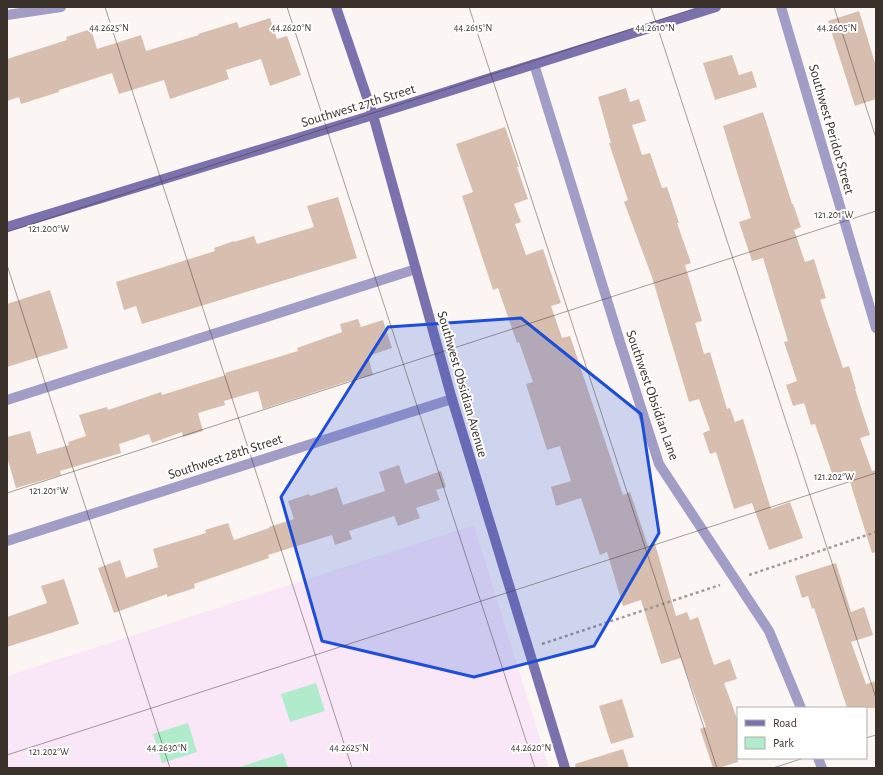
<svg xmlns="http://www.w3.org/2000/svg" width="883" height="775" viewBox="0 0 883 775" font-family="'Alegreya Sans',sans-serif">
	<style>
		.education { fill: #f9e7f7 }
		.green { fill: #b0ebcc }
		.building { fill: #d7beaf }
		.lines { fill: none; stroke-linecap: round; stroke-linejoin: round }
		.path { stroke: #a29b97; stroke-width: 2.5; stroke-dasharray: 3 3; stroke-linecap: butt }
		.lane { stroke: #a29dc7; stroke-width: 10 }
		.street { stroke: #a29dc7; stroke-width: 10 }
		.secondary { stroke: #7b71ad; stroke-width: 10 }
		.marked { fill: #1d4ed8; fill-opacity: 0.2; stroke: #1d4ed8; stroke-width: 3; stroke-linejoin: round }
		.ticks { fill: none; stroke: #3b312b; stroke-width: 1; stroke-opacity: 0.45 }
		.labels { text-anchor: middle; stroke-width: 4; stroke-linejoin: round; paint-order: stroke }
		.street-label { font-size: 14px; fill: #3b312b; stroke: #fff }
		.ticks-label { font-size: 10px; text-anchor: middle; fill: #3b312b; stroke: #fff; stroke-width: 4; stroke-linejoin: round; paint-order: stroke }
	</style>
	<rect width="100%" height="100%" fill="#fbf6f3"/>
	<!-- education -->
	<polygon class="education" points="474,525 549,768 7,768 7,676"/>
	<!-- green -->
	<g class="green">
		<polygon points="316,683 325,711 290,722 281,694"/>
		<polygon points="188,723 197,752 162,763 153,734"/>
		<polygon points="283,753 288,768 237,768"/>
	</g>
	<!-- building -->
	<g class="building">
		<polygon points="859,11 876,66 876,99 855,106 828,21"/>
		<polygon points="270,18 277,39 287,36 301,75 270,86 261,59 226,70 229,79 170,99 164,80 119,94 112,73 59,90 59,92 21,104 19,97 7,101 7,59 67,40 66,37 91,29 97,49 141,35 146,51 199,35 198,34 237,22 239,28"/>
		<polygon points="732,55 739,75 752,71 757,87 715,100 703,63"/>
		<polygon points="626,88 630,102 639,99 646,121 632,125 642,155 650,153 662,188 667,187 679,223 677,223 691,263 685,265 702,321 695,323 704,354 710,352 727,409 730,408 735,422 743,419 771,509 790,502 803,538 769,550 752,503 734,509 716,452 710,454 703,433 710,430 699,399 689,402 652,277 624,202 628,200 609,143 611,143 598,97"/>
		<polygon points="763,112 792,204 793,204 801,227 794,230 805,262 814,259 826,298 820,300 843,368 849,366 856,389 855,389 870,435 860,438 872,471 876,470 876,552 872,553 847,472 833,476 815,424 811,425 804,403 793,406 786,385 797,381 784,342 788,341 763,258 752,261 739,222 751,218 723,126"/>
		<polygon points="505,127 519,167 517,167 528,199 514,204 521,222 515,224 526,255 543,249 561,303 551,306 562,338 570,336 623,495 630,492 648,546 655,544 676,616 687,612 690,620 698,617 714,665 730,659 737,679 724,683 738,721 738,762 718,768 713,768 700,729 706,727 681,658 661,664 641,600 623,606 607,552 600,555 581,498 556,506 551,487 571,481 560,446 547,450 526,384 533,382 519,342 517,343 498,288 493,290 462,196 473,192 456,144"/>
		<polygon points="338,197 357,258 142,324 136,306 124,310 116,282 215,251 214,248 234,241 234,242 254,236 257,244 314,227 307,206"/>
		<polygon points="50,290 68,348 7,367 7,304"/>
		<polygon points="358,319 361,327 383,320 392,348 368,356 373,375 349,381 263,409 258,391 224,401 225,405 198,413 203,431 183,437 182,432 152,443 149,434 119,444 121,453 60,471 61,475 16,488 7,457 7,437 30,431 37,454 69,445 68,442 86,436 79,415 107,407 108,410 161,392 162,395 226,375 225,373 298,351 297,348 342,332 340,324"/>
		<polygon points="399,465 405,484 441,471 446,487 436,490 440,500 416,508 420,518 398,526 394,516 349,531 352,539 335,545 332,535 268,555 269,558 194,584 195,588 167,597 167,594 114,613 98,568 120,560 126,578 158,567 153,549 206,533 205,530 228,523 234,540 269,528 269,527 294,519 288,501 309,494 310,496 337,487 343,505 385,491 379,472"/>
		<polygon points="836,563 851,612 864,607 873,635 851,642 866,684 876,681 876,708 847,708 814,608 812,609 808,596 802,598 795,576"/>
		<polygon points="64,579 79,624 7,647 7,617 47,603 41,586"/>
		<polygon points="622,699 634,737 611,744 599,706"/>
		<polygon points="623,749 629,768 576,768 575,764"/>
	</g>
	<g class="lines">
		<!-- path -->
		<g class="path">
			<polyline points="749,575 876,532"/>
			<polyline points="542,644 720,585"/>
		</g>
		<!-- lane -->
		<g class="lane">
			<polyline points="7,15 61,7"/>
			<polyline points="7,400 416,269"/>
		</g>
		<!-- street -->
		<g class="street">
			<polyline points="781,7 876,328"/>
			<polyline points="534,64 620,342 659,464 769,631 801,708"/>
			<polyline points="7,541 452,399"/>
			<polyline points="818,758 822,768"/>
		</g>
		<!-- secondary -->
		<g class="secondary">
			<polyline points="336,7 373,115 452,399 565,768"/>
			<polyline points="7,227 373,115 716,7"/>
		</g>
	</g>
	<!-- marked area -->
	<path class="marked" d="M521 318 641 414 659 533 594 646 474 677 322 641 281 497 388 327Z"/>
	<!-- ticks -->
	<path class="ticks" d="M105 7 352 768M287 7 535 768M469 7 717 768M651 7 876 698M834 7 876 138M7 232 699 7M7 265 170 768M7 493 876 211M866 738 876 735M7 755 876 473M773 768 804 758"/>
	<g class="labels">
		<!-- street labels -->
		<g class="street-label">
			<text transform="translate(358 105) rotate(-17)" y="5">Southwest 27th Street</text>
			<text transform="translate(832 129) rotate(74)" y="5">Southwest Peridot Street</text>
			<text transform="translate(463 384) rotate(74)" y="5">Southwest Obsidian Avenue</text>
			<text transform="translate(653 395) rotate(71)" y="5">Southwest Obsidian Lane</text>
			<text transform="translate(225 456) rotate(-18)" y="5">Southwest 28th Street</text>
		</g>
	</g>
	<g class="ticks-label">
		<text x="109" y="31">44.2625°N</text>
		<text x="291" y="31">44.2620°N</text>
		<text x="473" y="31">44.2615°N</text>
		<text x="655" y="31">44.2610°N</text>
		<text x="837" y="31">44.2605°N</text>
		<text x="834" y="218">121.201°W</text>
		<text x="49" y="232">121.200°W</text>
		<text x="834" y="480">121.202°W</text>
		<text x="49" y="494">121.201°W</text>
		<text x="167" y="751">44.2630°N</text>
		<text x="349" y="751">44.2625°N</text>
		<text x="531" y="751">44.2620°N</text>
		<text x="49" y="755">121.202°W</text>
	</g>
	<!-- border -->
	<rect width="883" height="775" fill="none" stroke="#3b312b" stroke-width="16"/>
	<!-- legend -->
	<rect x="737" y="707" width="130" height="52" fill="#ffffff" stroke="#b1adaa"/>
	<rect x="745" y="720" width="20" height="6" fill="#7b71ad" stroke="#b1adaa"/>
	<text x="773" y="727" font-size="12" fill="#3b312b">Road</text>
	<rect x="745" y="737" width="20" height="12" fill="#b0ebcc" stroke="#b1adaa"/>
	<text x="773" y="747" font-size="12" fill="#3b312b">Park</text>
</svg>
